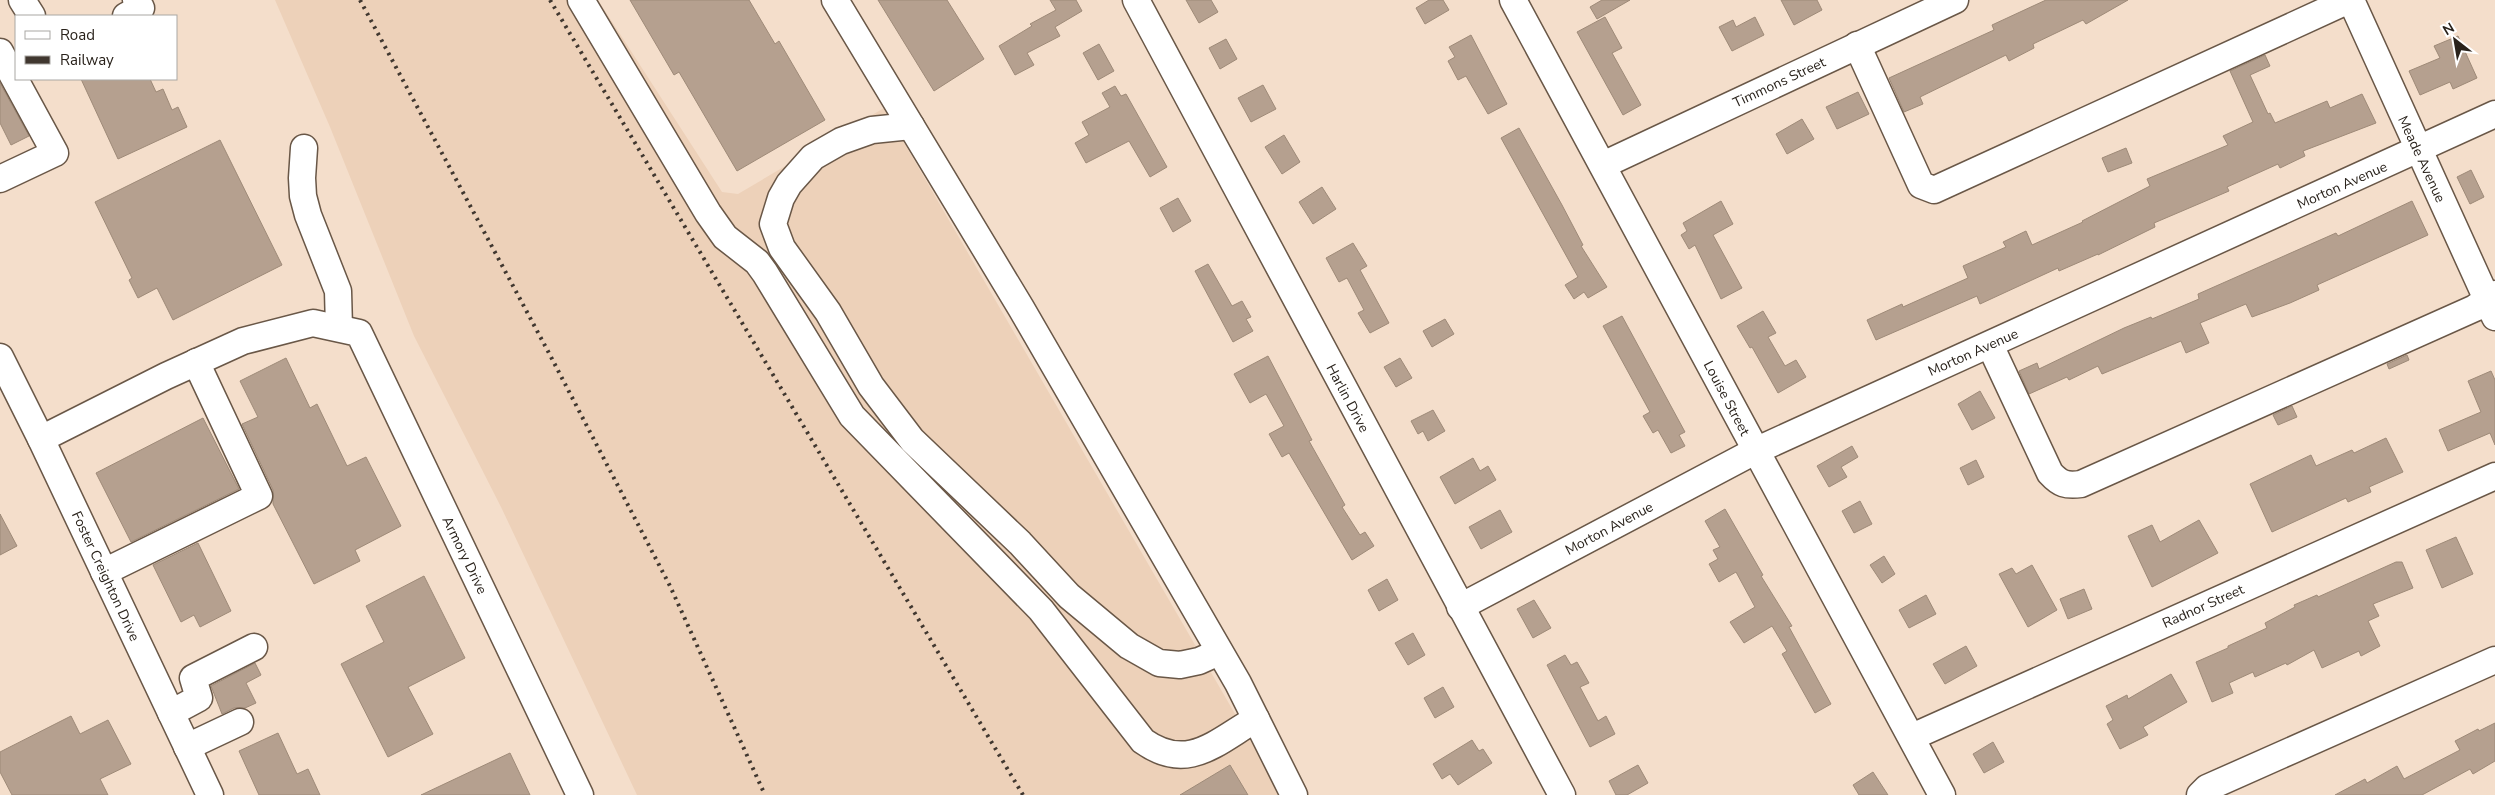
<svg xmlns="http://www.w3.org/2000/svg" width="2495" height="795" viewBox="0 0 2495 795" font-family="'Nunito Sans',sans-serif">
	<style>
		.built { fill: #edd1b9 }
		.building { fill: #b5a08f; stroke: #9e8a78 }
		.lines { fill: none; stroke-linecap: round; stroke-linejoin: round }
		.minor-casing { stroke: #695747; stroke-width: 29 }
		.minor { stroke: #fff; stroke-width: 26 }
		.rail { stroke: #40372f; stroke-width: 4; stroke-dasharray: 2.5 5; stroke-linecap: butt }
		.labels { text-anchor: middle; stroke-width: 5; stroke-linejoin: round; paint-order: stroke }
		.street-label { font-size: 14px; fill: #29221b; stroke: #fff }
	</style>
	<rect width="100%" height="100%" fill="#f4decb"/>
	<!-- built -->
	<polygon class="built" points="275,0 598,0 722,192 738,194 884,108 1282,795 637,795 501,507 414,336 330,127"/>
	<!-- building -->
	<g class="building">
		<polygon points="630,0 749,0 775,44 779,41 825,120 737,171 679,72 674,75"/>
		<polygon points="878,0 947,0 984,59 934,91"/>
		<polygon points="1050,0 1076,0 1082,11 1055,27 1060,36 1027,53 1034,65 1015,75 999,46 1032,26 1030,24 1056,10"/>
		<polygon points="1186,0 1211,0 1218,12 1199,23"/>
		<polygon points="1429,0 1443,0 1449,10 1425,24 1416,8"/>
		<polygon points="1602,0 1630,0 1597,19 1590,7"/>
		<polygon points="1781,0 1817,0 1822,10 1794,25"/>
		<polygon points="2046,0 2128,0 2086,24 2083,20 2033,44 2034,48 2009,61 2006,55 1920,97 1923,104 1904,112 1889,78 1994,30 1992,25"/>
		<polygon points="1605,17 1622,48 1612,53 1641,105 1623,115 1577,32"/>
		<polygon points="1755,17 1764,35 1732,51 1719,27 1733,20 1736,27"/>
		<polygon points="1471,35 1507,104 1488,114 1466,76 1458,80 1448,61 1455,57 1449,47"/>
		<polygon points="2458,36 2477,78 2453,89 2450,82 2420,95 2409,71 2440,58 2434,46"/>
		<polygon points="1226,39 1237,59 1220,69 1209,48"/>
		<polygon points="1099,44 1114,71 1098,80 1083,53"/>
		<polygon points="2265,55 2270,66 2250,75 2268,114 2270,113 2275,123 2327,101 2330,108 2362,94 2376,123 2303,151 2305,156 2280,168 2278,164 2227,187 2229,191 2154,223 2155,227 2098,255 2098,254 2059,271 2058,268 1980,304 1977,296 1876,340 1867,320 1902,304 1903,307 1968,278 1963,266 2006,247 2003,242 2026,231 2032,245 2083,222 2082,221 2150,186 2147,179 2228,145 2223,136 2253,122 2230,71"/>
		<polygon points="81,79 150,79 156,92 163,89 172,110 178,107 187,127 118,159"/>
		<polygon points="0,83 29,136 11,145 0,123"/>
		<polygon points="1263,85 1276,109 1251,122 1238,98"/>
		<polygon points="1115,86 1121,96 1126,94 1167,167 1150,177 1129,141 1086,163 1075,143 1089,135 1082,122 1110,107 1102,93"/>
		<polygon points="1858,92 1869,114 1837,129 1826,107"/>
		<polygon points="1802,119 1814,139 1787,154 1776,134"/>
		<polygon points="1519,128 1562,205 1583,245 1581,246 1607,287 1588,298 1584,292 1574,299 1565,285 1578,277 1501,138"/>
		<polygon points="1284,135 1300,162 1282,174 1265,147"/>
		<polygon points="220,140 282,265 173,320 157,288 138,298 129,280 132,278 95,202"/>
		<polygon points="2126,148 2132,163 2108,172 2102,158"/>
		<polygon points="2471,170 2484,197 2470,204 2457,177"/>
		<polygon points="1322,187 1336,209 1313,224 1299,202"/>
		<polygon points="1178,198 1191,221 1173,232 1160,208"/>
		<polygon points="1721,201 1733,224 1713,235 1742,288 1721,299 1695,245 1689,249 1681,235 1687,231 1683,223"/>
		<polygon points="2412,201 2428,235 2317,285 2319,290 2290,303 2252,317 2246,304 2200,323 2209,343 2186,353 2181,341 2102,374 2098,366 2069,380 2067,377 2029,394 2019,371 2037,363 2039,369 2124,328 2151,317 2152,319 2199,299 2198,294 2336,233 2338,236"/>
		<polygon points="1353,243 1367,266 1360,270 1389,323 1370,333 1358,313 1364,310 1347,278 1339,282 1326,258"/>
		<polygon points="1208,264 1232,306 1242,301 1251,317 1246,319 1253,331 1233,342 1195,271"/>
		<polygon points="1763,311 1776,333 1768,337 1785,366 1796,360 1806,377 1778,393 1752,347 1750,348 1737,326"/>
		<polygon points="1622,316 1685,432 1679,435 1685,446 1671,453 1658,430 1653,433 1643,416 1650,412 1603,326"/>
		<polygon points="1445,319 1454,334 1432,347 1423,331"/>
		<polygon points="2407,355 2409,360 2389,369 2387,364"/>
		<polygon points="1268,356 1312,440 1309,441 1345,505 1342,507 1360,535 1365,532 1374,546 1352,560 1289,453 1282,457 1269,434 1284,426 1266,394 1250,403 1234,374"/>
		<polygon points="286,358 310,408 317,404 347,466 366,457 401,526 355,550 360,561 314,584 273,504 273,490 242,424 258,417 240,381"/>
		<polygon points="1400,358 1412,378 1396,387 1384,367"/>
		<polygon points="2491,371 2495,380 2495,445 2490,433 2448,451 2439,430 2481,412 2468,381"/>
		<polygon points="1980,391 1995,418 1972,430 1958,404"/>
		<polygon points="2292,406 2297,417 2278,425 2273,415"/>
		<polygon points="1433,410 1445,431 1428,441 1423,431 1418,434 1411,421"/>
		<polygon points="203,418 239,489 131,542 96,473"/>
		<polygon points="2386,438 2403,472 2369,487 2371,492 2348,502 2346,498 2272,532 2250,484 2311,455 2316,466 2352,450 2354,453"/>
		<polygon points="1852,446 1858,457 1841,467 1847,477 1829,487 1817,466"/>
		<polygon points="1473,458 1480,471 1488,466 1496,480 1455,504 1440,477"/>
		<polygon points="1976,460 1984,477 1968,485 1960,468"/>
		<polygon points="1860,501 1872,524 1854,533 1842,511"/>
		<polygon points="1725,509 1763,575 1761,576 1792,626 1789,627 1831,704 1815,713 1782,654 1787,651 1772,626 1744,643 1730,622 1755,607 1736,572 1719,582 1709,564 1718,559 1713,550 1720,547 1705,521"/>
		<polygon points="1500,510 1512,532 1481,549 1469,527"/>
		<polygon points="0,514 17,546 0,555"/>
		<polygon points="2199,520 2218,553 2152,587 2128,536 2152,525 2160,542"/>
		<polygon points="2456,537 2473,574 2442,588 2426,550"/>
		<polygon points="198,543 231,611 200,627 194,615 181,622 153,565"/>
		<polygon points="1884,556 1895,574 1882,583 1870,565"/>
		<polygon points="2396,562 2402,562 2413,588 2373,604 2379,616 2368,621 2380,646 2361,656 2359,651 2322,668 2314,650 2287,665 2286,663 2255,677 2253,672 2229,683 2233,693 2212,702 2196,662 2228,648 2228,646 2267,628 2265,623 2295,607 2294,605 2317,595 2318,597"/>
		<polygon points="2032,565 2057,610 2028,627 1999,574 2012,568 2016,574"/>
		<polygon points="424,576 465,658 408,687 433,734 388,757 341,664 384,642 366,606"/>
		<polygon points="1387,579 1398,600 1379,611 1368,590"/>
		<polygon points="2084,589 2092,609 2068,619 2060,599"/>
		<polygon points="1926,595 1936,614 1909,628 1899,610"/>
		<polygon points="1534,600 1551,628 1533,638 1517,609"/>
		<polygon points="1413,633 1425,655 1408,665 1395,643"/>
		<polygon points="1966,646 1977,666 1945,684 1933,664"/>
		<polygon points="1565,655 1571,665 1577,662 1589,683 1580,687 1598,721 1606,716 1615,734 1590,747 1547,665"/>
		<polygon points="255,663 261,675 246,683 256,703 245,708 234,708 222,714 211,686"/>
		<polygon points="2171,674 2187,702 2143,727 2148,735 2120,749 2107,724 2113,720 2106,706 2127,695 2128,699"/>
		<polygon points="1443,687 1454,707 1435,718 1424,698"/>
		<polygon points="71,716 80,734 108,720 131,764 100,779 108,795 12,795 0,772 0,752"/>
		<polygon points="2495,723 2495,761 2473,774 2470,769 2422,795 2335,795 2365,779 2367,783 2397,766 2404,779 2460,750 2455,741 2478,729 2479,731"/>
		<polygon points="278,733 297,774 308,769 320,795 259,795 239,751"/>
		<polygon points="1472,740 1479,751 1483,749 1492,763 1458,785 1450,774 1442,779 1433,764"/>
		<polygon points="1993,742 2004,762 1984,773 1973,754"/>
		<polygon points="510,753 530,795 421,795"/>
		<polygon points="1230,765 1248,795 1180,795"/>
		<polygon points="1638,765 1648,783 1627,795 1616,795 1609,781"/>
		<polygon points="1873,772 1888,795 1859,795 1853,785"/>
	</g>
	<g class="lines">
		<!-- minor casing -->
		<g class="minor-casing">
			<g id="minor">
				<polyline points="22,0 32,16"/>
				<path d="M581 0 708 213 725 237 757 262 765 273 852 416 1041 610 1143 741C1188 773 1216 742 1256 719"/>
				<polyline points="835,0 1021,308 1238,683 1294,795"/>
				<polyline points="1136,0 1562,795"/>
				<polyline points="1513,0 1942,795"/>
				<polyline points="2351,0 2495,317"/>
				<polyline points="126,16 141,8 136,0"/>
				<polyline points="1857,45 1921,185 1934,190 2349,0"/>
				<polyline points="0,52 55,153 0,179"/>
				<polyline points="911,126 872,130 841,141 813,157 789,184 781,198 773,224 782,248 828,312 871,386 912,440 1020,543 1069,596 1129,646 1159,663 1180,665 1199,661 1219,652"/>
				<polyline points="304,148 302,178 303,196 308,215 338,291 339,328"/>
				<polyline points="1603,165 1955,0"/>
				<path d="M1990 345 2050 473C2060 484 2066 486 2081 484L2475 308 2495 294"/>
				<polyline points="0,357 41,439 210,795"/>
				<polyline points="41,439 166,376 243,341 313,323 359,333 580,795"/>
				<polyline points="104,572 259,496 196,362"/>
				<polyline points="1460,607 1755,451 2495,114"/>
				<polyline points="171,713 199,698 193,678 254,647"/>
				<polyline points="1912,737 2495,476"/>
				<polyline points="187,747 240,722"/>
				<polyline points="2200,795 2207,788 2495,660"/>
			</g>
		</g>
		<!-- minor -->
		<use href="#minor" class="minor"/>
		<!-- rail -->
		<g class="rail">
			<polyline points="360,0 550,355 670,586 765,795"/>
			<polyline points="550,0 1023,795"/>
		</g>
	</g>
	<g class="labels">
		<!-- street labels -->
		<g class="street-label">
			<text transform="translate(1779 82) rotate(-25)" y="5">Timmons Street</text>
			<text transform="translate(2422 159) rotate(65)" y="5">Meade Avenue</text>
			<text transform="translate(2342 185) rotate(-24)" y="5">Morton Avenue</text>
			<text transform="translate(1973 352) rotate(-24)" y="5">Morton Avenue</text>
			<text transform="translate(1348 398) rotate(62)" y="5">Harlin Drive</text>
			<text transform="translate(1727 398) rotate(62)" y="5">Louise Street</text>
			<text transform="translate(1609 528) rotate(-28)" y="5">Morton Avenue</text>
			<text transform="translate(465 555) rotate(64)" y="5">Armory Drive</text>
			<text transform="translate(106 576) rotate(65)" y="5">Foster Creighton Drive</text>
			<text transform="translate(2203 606) rotate(-24)" y="5">Radnor Street</text>
		</g>
	</g>
	<!-- legend -->
	<rect x="15" y="15" width="162" height="65" fill="#ffffff" stroke="#a9a7a4"/>
	<rect x="25" y="31" width="25" height="8" fill="#ffffff" stroke="#a9a7a4"/>
	<text x="60" y="40" font-size="15" fill="#29221b">Road</text>
	<rect x="25" y="56" width="25" height="8" fill="#40372f" stroke="#a9a7a4"/>
	<text x="60" y="65" font-size="15" fill="#29221b">Railway</text>
	<!-- north arrow -->
	<g transform="translate(2455 40) rotate(329)" stroke="#ffffff" stroke-width="4" paint-order="stroke">
	<path d="M0-4L9 19L0 12L-9 19Z" fill="#29221b"/>
	<text y="-8" font-size="14" font-weight="bold" text-anchor="middle" fill="#29221b">N</text>
	</g>
</svg>
